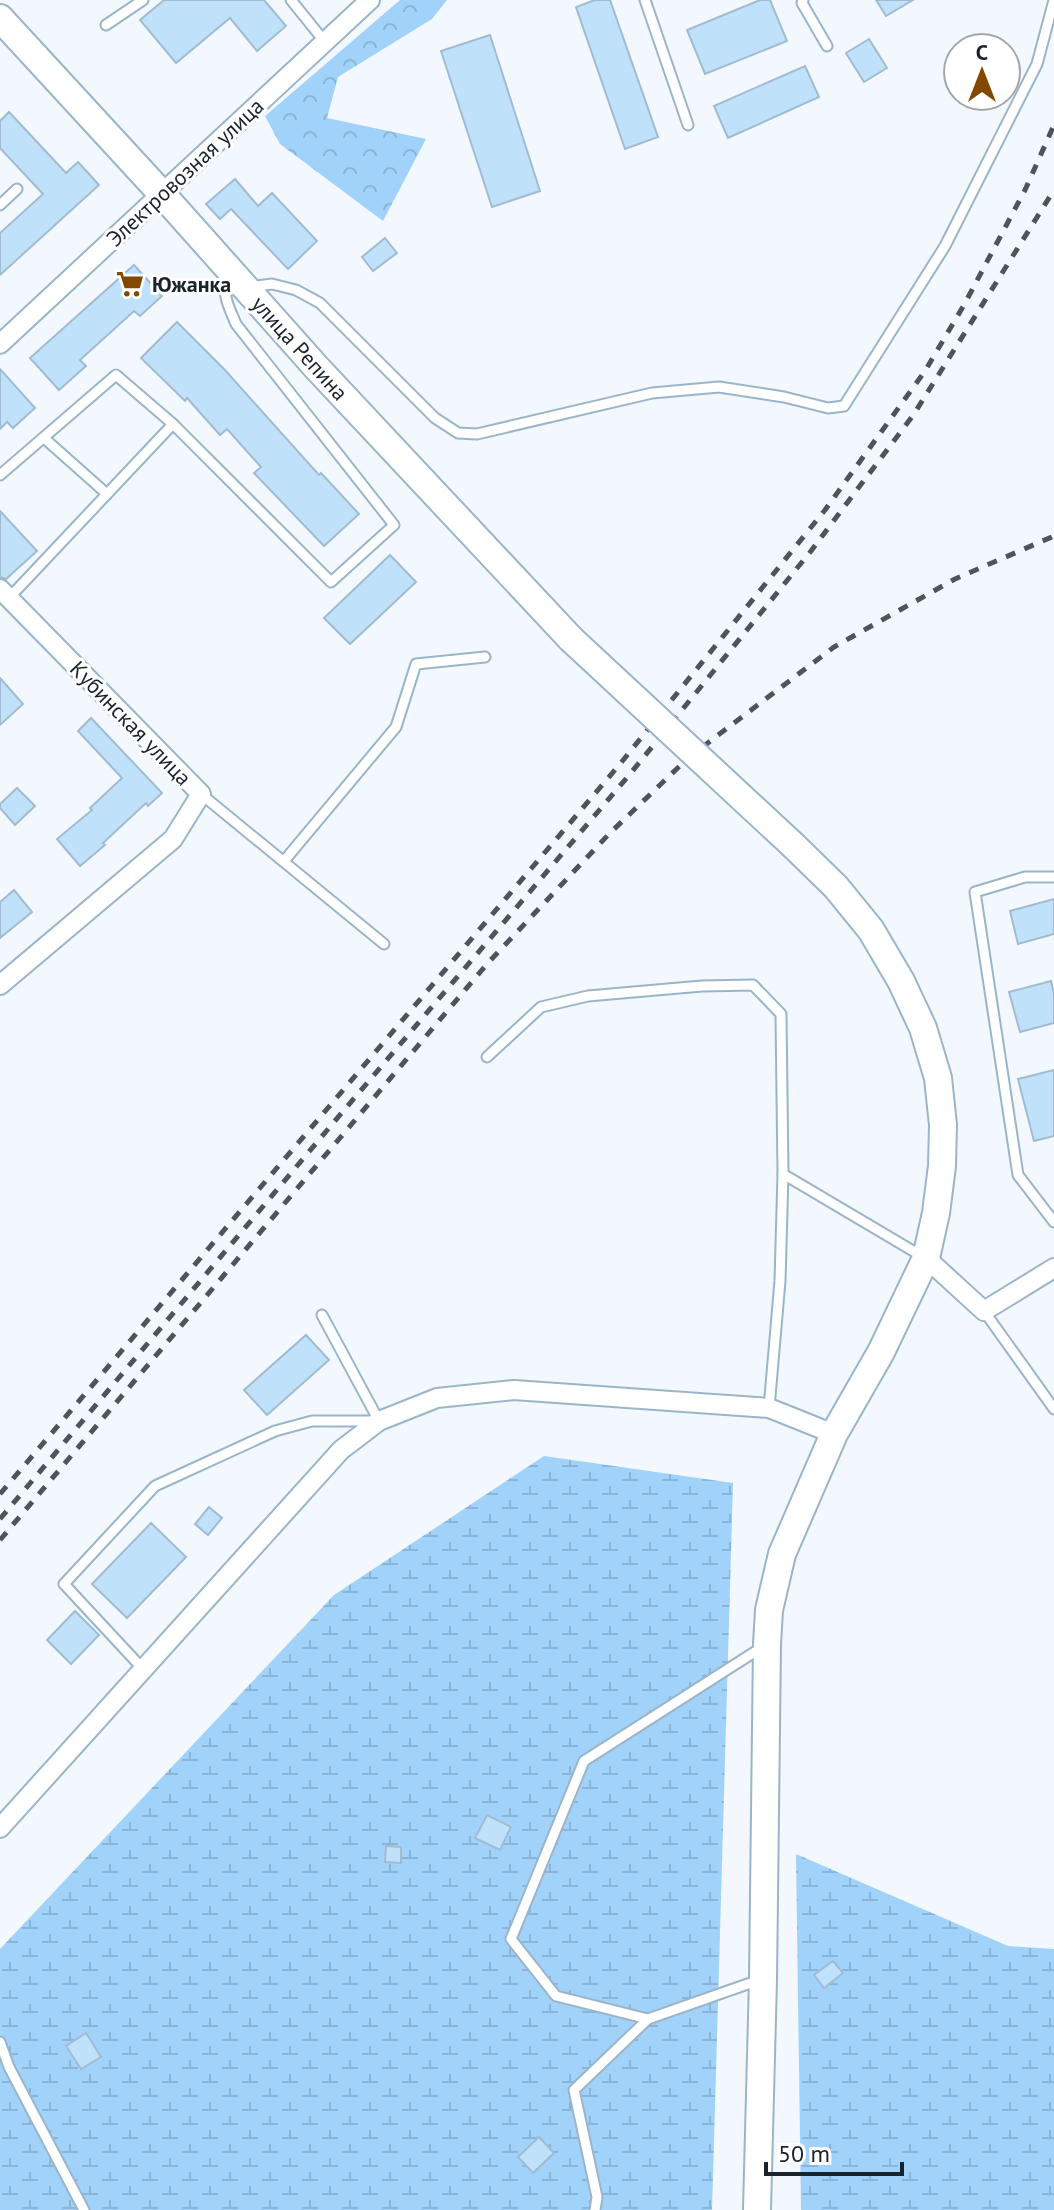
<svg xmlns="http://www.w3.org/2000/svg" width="1054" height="2210" viewBox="0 0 1054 2210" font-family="'PT Sans',sans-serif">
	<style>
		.forest { fill: url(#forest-crowns) }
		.wetland { fill: url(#wetland-marsh) }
		.building { fill: #c0e1fa; stroke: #a1bcd2; stroke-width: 2 }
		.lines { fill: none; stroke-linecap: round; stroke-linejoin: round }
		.lane-casing { stroke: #9ab5ca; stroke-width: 13 }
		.street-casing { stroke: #9ab5ca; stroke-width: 22 }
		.secondary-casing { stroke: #9ab5ca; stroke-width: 30 }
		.lane { stroke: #fff; stroke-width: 9 }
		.street { stroke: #fff; stroke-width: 18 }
		.secondary { stroke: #fff; stroke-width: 26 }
		.rail { stroke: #4c555d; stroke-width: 5; stroke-dasharray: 10 10; stroke-linecap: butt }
		.secondary-bridge-casing { stroke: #9ab5ca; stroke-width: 30; stroke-linecap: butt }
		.secondary-bridge { stroke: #fff; stroke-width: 26 }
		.labels { text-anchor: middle; stroke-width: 6; stroke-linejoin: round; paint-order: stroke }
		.street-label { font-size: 22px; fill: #19232c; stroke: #fff }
		.poi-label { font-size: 22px; font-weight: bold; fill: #19232c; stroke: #fff; text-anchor: start }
	</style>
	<defs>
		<pattern id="forest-crowns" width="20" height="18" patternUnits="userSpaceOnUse" patternTransform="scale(2)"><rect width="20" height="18" fill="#a1d3fa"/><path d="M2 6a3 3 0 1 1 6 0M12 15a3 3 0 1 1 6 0" fill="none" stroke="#8ab5d6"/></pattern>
		<pattern id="wetland-marsh" width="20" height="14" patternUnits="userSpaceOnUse" patternTransform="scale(2)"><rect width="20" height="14" fill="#a1d3fa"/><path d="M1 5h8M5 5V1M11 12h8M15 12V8" fill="none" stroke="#8ab5d6"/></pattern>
	</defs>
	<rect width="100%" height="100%" fill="#f2f8fd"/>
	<!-- forest -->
	<polygon class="forest" points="400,0 447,0 432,19 338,77 327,118 426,139 383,221 280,144 265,116"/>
	<!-- wetland -->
	<g class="wetland">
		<polygon points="544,1456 733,1483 712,2210 0,2210 0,1949 334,1595"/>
		<polygon points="796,1854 1008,1946 1054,1949 1054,2210 801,2210"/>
	</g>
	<!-- building -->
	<g class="building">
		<polygon points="164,0 264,0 286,26 257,51 230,18 176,63 140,20"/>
		<polygon points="595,0 610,0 658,137 625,149 576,7"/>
		<polygon points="760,0 770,0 787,41 705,74 687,30"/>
		<polygon points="876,0 913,0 886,16"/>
		<polygon points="490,35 540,191 492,207 441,51"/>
		<polygon points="869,39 887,68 864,82 846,53"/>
		<polygon points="805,66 819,97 728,138 714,106"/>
		<polygon points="9,112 66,173 78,162 99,185 0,275 0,233 43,194 0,148 0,121"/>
		<polygon points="235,179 258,206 272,193 317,241 288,269 231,209 220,219 206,204"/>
		<polygon points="385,238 397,253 373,271 362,257"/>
		<polygon points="134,265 162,296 140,316 134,311 80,360 86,366 59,390 30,358"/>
		<polygon points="177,322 225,370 319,475 321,473 359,514 324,546 254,473 261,467 227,429 220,435 187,398 185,401 141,358"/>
		<polygon points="0,369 35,408 13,428 7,422 0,429"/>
		<polygon points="0,511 37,551 6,579 0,577"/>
		<polygon points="390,555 416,582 350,644 324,618"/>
		<polygon points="0,678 23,704 0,725"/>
		<polygon points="91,718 162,793 148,806 146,803 103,843 105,845 80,866 57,839 92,810 90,808 122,778 78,731"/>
		<polygon points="17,788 35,806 15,825 0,808 0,804"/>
		<polygon points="14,890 32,912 0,938 0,902"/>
		<polygon points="1054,899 1054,934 1018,944 1010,911"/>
		<polygon points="1051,981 1054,994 1054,1023 1020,1032 1009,992"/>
		<polygon points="1054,1070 1054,1136 1034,1141 1018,1079"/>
		<polygon points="306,1335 329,1360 267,1415 244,1390"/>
		<polygon points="209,1507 222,1518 208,1535 195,1524"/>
		<polygon points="151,1523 186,1557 127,1618 92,1584"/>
		<polygon points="75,1611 99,1635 71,1664 47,1640"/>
		<polygon points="487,1815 511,1827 500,1850 475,1838"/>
		<polygon points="386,1846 401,1847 401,1863 385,1862"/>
		<polygon points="833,1961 843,1973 824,1988 814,1975"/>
		<polygon points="86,2033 101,2057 81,2069 66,2046"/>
		<polygon points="539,2137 554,2153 533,2173 518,2157"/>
	</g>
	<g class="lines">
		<!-- lane casing -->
		<g class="lane-casing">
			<g id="lane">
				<polyline points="291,0 325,42"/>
				<polyline points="645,0 688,125"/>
				<polyline points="803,0 802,3 827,46"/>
				<polyline points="106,25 143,0"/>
				<polyline points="0,205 17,189"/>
				<polyline points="249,287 272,284 296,290 320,303 435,418 458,433 477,434 652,393 719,387 784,397 828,408 844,406 945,246 1037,64 1054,0"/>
				<polyline points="44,438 107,494"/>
				<polyline points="0,475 116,375 173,424"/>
				<path d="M9 598 173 424 331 582 394 525 236 324C229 307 220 293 230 275"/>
				<polyline points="201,794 384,944"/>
				<polyline points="284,861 396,727 416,664 485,657"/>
				<polyline points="1054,877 1025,877 975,892 1018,1175 1054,1222"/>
				<polyline points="487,1057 541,1007 588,996 702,986 753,985 781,1014 783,1174 925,1258"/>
				<polyline points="984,1311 1054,1409"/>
				<polyline points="769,1408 780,1281 783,1174"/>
				<polyline points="143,1669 64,1584 155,1486 275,1431 312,1421 379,1421 322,1315"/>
				<polyline points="762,1979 648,2019 556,1996 511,1939 584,1761 764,1646"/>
				<polyline points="0,2042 9,2067 84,2210"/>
				<polyline points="595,2210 597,2197 574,2090 648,2019"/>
			</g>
		</g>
		<!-- street casing -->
		<g class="street-casing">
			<g id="street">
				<polyline points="0,344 370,0"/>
				<polyline points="0,589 201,794 173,839 0,985"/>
				<polyline points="926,1258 984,1311 1054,1268"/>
				<polyline points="0,1828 341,1450 379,1421 437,1398 514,1390 769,1408 834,1434"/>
			</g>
		</g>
		<!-- secondary casing -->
		<g class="secondary-casing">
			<g id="secondary">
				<polyline points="0,18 162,194 317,368 571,639"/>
				<polyline points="757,2210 763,1979 767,1644 769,1610 782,1554 834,1434 881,1352 926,1258 936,1213 942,1166 943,1125 938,1078 923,1028 901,981 871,930 836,887 794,846"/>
			</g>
		</g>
		<!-- lane -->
		<use href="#lane" class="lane"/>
		<!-- street -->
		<use href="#street" class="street"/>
		<!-- secondary -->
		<use href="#secondary" class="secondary"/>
		<!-- rail -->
		<g class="rail">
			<polyline points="0,1494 620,764 825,510 925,371 964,305 1025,190 1054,125"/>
			<polyline points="0,1519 334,1122 630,774 811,551 914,414 1054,190"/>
			<polyline points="0,1540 487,964 609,834 688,758 834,647 955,579 1054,536"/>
		</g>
		<!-- secondary-bridge casing -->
		<g class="secondary-bridge-casing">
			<polyline id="secondary-bridge" points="571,639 794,846"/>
		</g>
		<!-- secondary-bridge -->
		<use href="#secondary-bridge" class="secondary-bridge"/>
	</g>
	<!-- icons -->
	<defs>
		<g id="supermarket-bare" transform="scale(2.16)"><path d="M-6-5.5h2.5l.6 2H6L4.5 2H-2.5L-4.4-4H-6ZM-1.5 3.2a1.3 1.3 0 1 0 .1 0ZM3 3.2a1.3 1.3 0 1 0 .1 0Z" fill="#834800" stroke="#fff" stroke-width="2.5" paint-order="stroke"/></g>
	</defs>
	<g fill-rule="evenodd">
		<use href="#supermarket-bare" x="130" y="284"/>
	</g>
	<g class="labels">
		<!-- street labels -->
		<g class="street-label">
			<text transform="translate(185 172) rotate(-43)" y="8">Электровозная улица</text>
			<text transform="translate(300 348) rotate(48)" y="8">улица Репина</text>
			<text transform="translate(131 723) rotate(46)" y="8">Кубинская улица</text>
		</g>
		<!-- poi labels -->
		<g class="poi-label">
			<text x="152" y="292">Южанка</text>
		</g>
	</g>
	<!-- north arrow -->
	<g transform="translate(982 72)"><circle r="38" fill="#ffffff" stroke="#a3a7ab" stroke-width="2"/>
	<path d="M0-6L14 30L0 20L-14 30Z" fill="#834800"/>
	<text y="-12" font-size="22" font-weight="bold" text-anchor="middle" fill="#19232c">С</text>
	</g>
	<!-- scale -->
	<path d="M766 2162v12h136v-12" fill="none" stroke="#19232c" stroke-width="4"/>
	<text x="778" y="2162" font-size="24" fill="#19232c" stroke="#ffffff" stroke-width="6" paint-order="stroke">50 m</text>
</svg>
